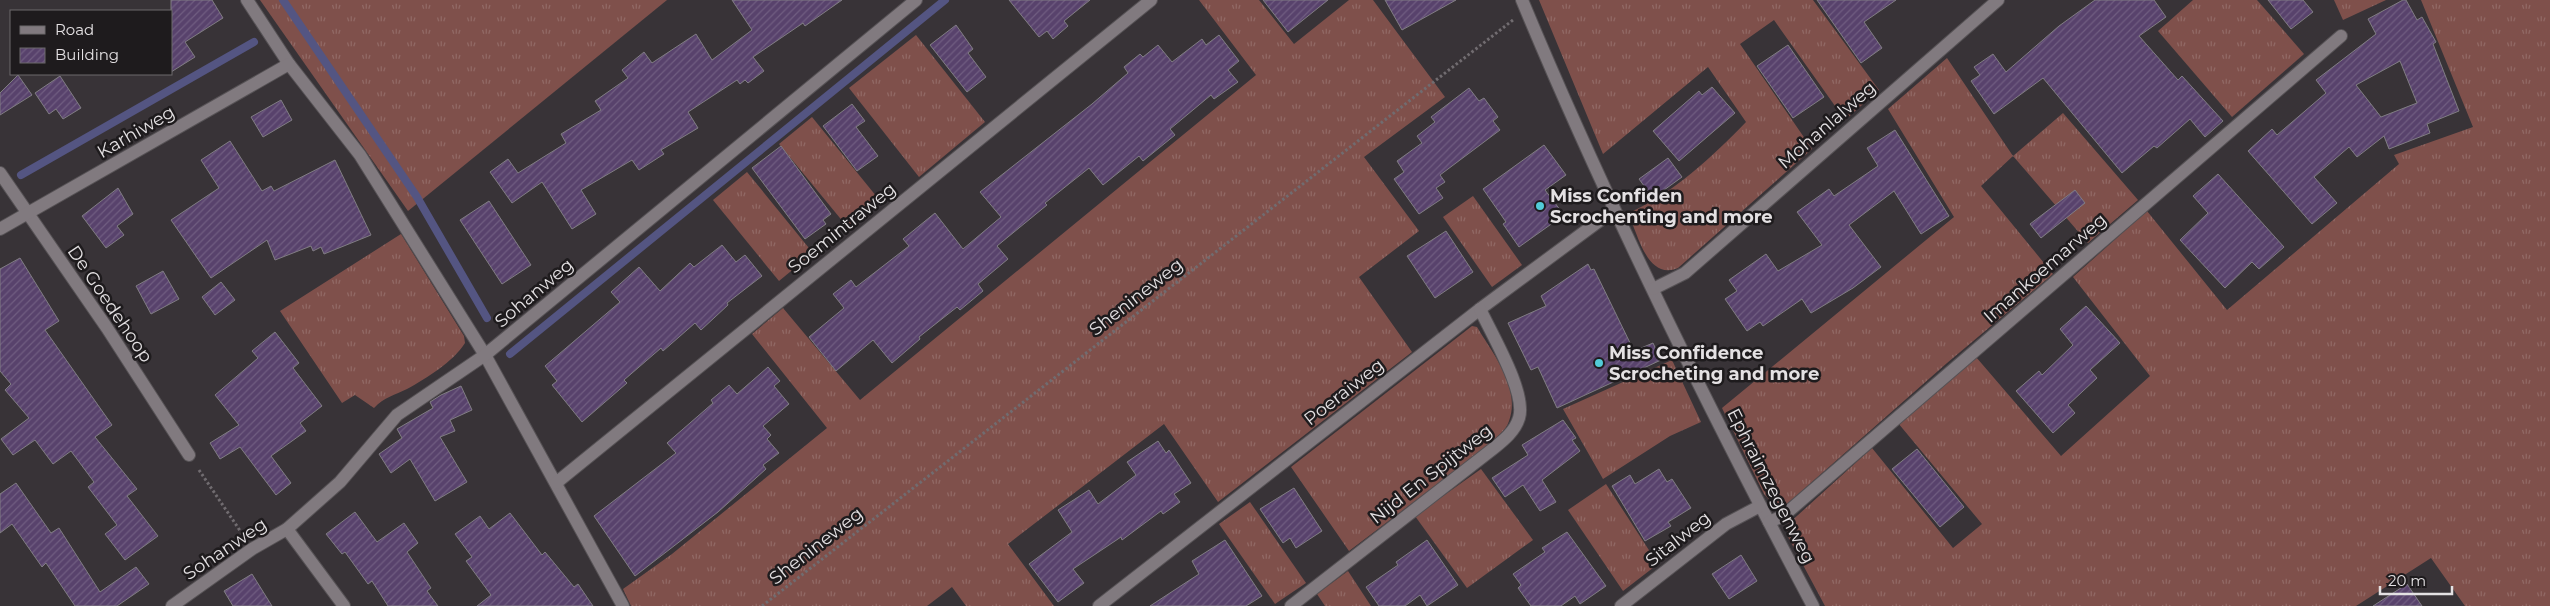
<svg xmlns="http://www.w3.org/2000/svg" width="2550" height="606" viewBox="0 0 2550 606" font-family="Montserrat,sans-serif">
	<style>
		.grass { fill: url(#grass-tufts) }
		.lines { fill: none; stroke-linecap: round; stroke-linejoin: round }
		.stream { stroke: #545582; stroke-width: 8 }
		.building { fill: url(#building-hatch); stroke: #807d83; fill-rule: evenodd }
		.minor-casing { stroke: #565255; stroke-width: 14 }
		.path { stroke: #716c70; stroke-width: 3; stroke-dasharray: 2.5 2.5; stroke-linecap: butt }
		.minor { stroke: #817a7f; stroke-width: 12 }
		.poi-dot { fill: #52cbd8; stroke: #1e1b1d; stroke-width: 2 }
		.labels { text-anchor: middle; stroke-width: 5; stroke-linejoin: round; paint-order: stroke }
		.street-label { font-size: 18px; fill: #e4e1e3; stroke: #1e1b1d }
		.poi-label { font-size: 18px; font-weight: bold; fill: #e4e1e3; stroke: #1e1b1d; text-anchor: start }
	</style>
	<defs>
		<pattern id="grass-tufts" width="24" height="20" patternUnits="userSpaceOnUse" patternTransform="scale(1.25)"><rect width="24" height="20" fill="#7f504b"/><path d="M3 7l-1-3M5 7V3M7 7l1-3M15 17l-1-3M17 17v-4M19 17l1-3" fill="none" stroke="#916965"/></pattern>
		<pattern id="building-hatch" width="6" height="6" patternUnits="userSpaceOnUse" patternTransform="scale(1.25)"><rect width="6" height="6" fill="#58426c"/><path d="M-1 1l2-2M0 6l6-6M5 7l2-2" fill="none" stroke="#705d81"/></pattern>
	</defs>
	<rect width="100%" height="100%" fill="#383337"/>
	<!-- grass -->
	<g class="grass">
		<polygon points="260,0 667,0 408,211"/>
		<polygon points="1199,0 1259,0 1294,44 1349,0 1373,0 1445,97 1364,157 1419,231 1359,277 1412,352 1218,502 1164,424 1008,544 1054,606 966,606 952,587 927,606 631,606 623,589 672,554 827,428 752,334 783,308 860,400 1256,75"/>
		<path d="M1539 0H1813L1879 90 1845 120 1774 20 1740 44 1812 149 1678 268C1647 281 1638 234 1628 213 1672 195 1713 156 1746 122L1708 67 1603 154Z"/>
		<polygon points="2193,0 2257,0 2304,54 2232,117 2158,31"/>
		<polygon points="2334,0 2386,0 2343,20"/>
		<polygon points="2421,0 2550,0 2550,606 2465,606 2431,558 2356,606 1825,606 1787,535 1787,525 1872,448 1953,548 1982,524 1898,423 1976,357 2061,456 2150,376 2073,277 2147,211 2227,310 2399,164 2394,155 2473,127"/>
		<polygon points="916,35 985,122 919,177 849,88"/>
		<polygon points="1947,58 2013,156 2063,113 2138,200 2088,243 2013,156 1981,186 2053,274 1947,363 1788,503 1782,507 1775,506 1764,494 1722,408 1954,217 1888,109"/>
		<polygon points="812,117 881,202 849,229 779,144"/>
		<polygon points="747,172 813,253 779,281 713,200"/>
		<polygon points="1473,196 1522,265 1492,287 1443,217"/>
		<path d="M401 234 464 336 465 343C453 362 427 378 407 389 395 395 384 397 374 408L355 395 342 403 280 311Z"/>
		<path d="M1472 326 1477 327C1493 354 1521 388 1509 421 1506 431 1494 439 1486 447L1349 551 1291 467Z"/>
		<polygon points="1672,360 1701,422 1670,436 1603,479 1563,409"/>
		<polygon points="1481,469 1533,540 1467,588 1415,516"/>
		<polygon points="1606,484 1658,564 1623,591 1568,510"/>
		<polygon points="1250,502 1306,583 1275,604 1219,524"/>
		<polygon points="1348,571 1371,606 1325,606 1317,594"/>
	</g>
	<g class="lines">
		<!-- stream -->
		<g class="stream">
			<polyline points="283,0 417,197 487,318"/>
			<polyline points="21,175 254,42"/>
			<polyline points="510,354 945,0"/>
		</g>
	</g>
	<!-- building -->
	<g class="building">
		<polygon points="171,0 212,0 223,18 185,42 195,57 171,72"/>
		<polygon points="732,0 842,0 805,26 803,23 753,57 764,71 748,83 745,80 740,84 737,80 688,112 698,128 661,150 664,154 639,170 632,160 581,190 596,214 572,229 542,182 512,203 490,172 508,159 518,173 566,143 561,134 601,110 595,101 628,78 622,70 644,52 652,63 696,34 712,60 752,30"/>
		<polygon points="1009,0 1090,0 1064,21 1068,26 1053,39 1047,31 1039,37"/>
		<polygon points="1263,0 1328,0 1288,32"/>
		<polygon points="1385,0 1456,0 1402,30"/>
		<polygon points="1817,0 1896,0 1864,22 1882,48 1861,63"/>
		<polygon points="2095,0 2154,0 2166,17 2139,36 2178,80 2182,76 2223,121 2205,137 2190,119 2157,148 2154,146 2122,173 2043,78 1994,114 1971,81 1980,75 1974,67 1993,54 2006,72 2059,26"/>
		<polygon points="2268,0 2303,0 2313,12 2291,29"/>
		<path d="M2403 0H2406L2417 20 2422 17 2436 42 2433 44 2459 111 2427 124 2430 133 2389 149 2384 136 2357 157 2349 147 2314 177 2337 203 2312 224 2248 151 2272 129 2277 135 2326 93 2316 80 2376 34 2368 19ZM2400 61 2417 103 2381 117 2356 85Z"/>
		<polygon points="956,25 973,49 968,53 986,77 967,92 930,45"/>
		<polygon points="1219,35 1239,61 1228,70 1238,82 1214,99 1211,95 1170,129 1175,135 1143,161 1139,156 1103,185 1089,168 1045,203 1047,205 997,246 1008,259 978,284 983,291 960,310 957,307 919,337 920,339 892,363 873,340 836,371 809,337 844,308 833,294 851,280 856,287 909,246 903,239 935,213 963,249 1001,217 980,192 1092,104 1128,73 1124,67 1140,54 1143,57 1158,45 1172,62 1202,39 1206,45"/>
		<polygon points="1788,45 1824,97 1793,118 1757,66"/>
		<polygon points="18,75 32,95 0,115 0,93"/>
		<polygon points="60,76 81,108 63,119 56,109 49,114 35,93"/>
		<polygon points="1712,87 1735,113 1679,161 1653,131 1699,91 1702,95"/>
		<polygon points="1469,88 1479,101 1484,98 1498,117 1493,121 1500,130 1440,175 1445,182 1436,188 1443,198 1419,214 1394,179 1404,172 1397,161 1422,143 1417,136 1435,122 1431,117"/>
		<polygon points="281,100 292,120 263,137 251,117"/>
		<polygon points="852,104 865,121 856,127 878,156 857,171 823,126"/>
		<polygon points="1895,130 1949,216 1921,234 1894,191 1849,225 1881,267 1853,288 1811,313 1802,299 1763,326 1760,322 1747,331 1725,299 1737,291 1729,280 1766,254 1778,271 1822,245 1797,212 1829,189 1834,196 1878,166 1867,148"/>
		<polygon points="230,141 262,191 271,186 274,191 335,160 371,235 324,254 321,247 313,251 311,246 275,260 267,240 211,278 171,220 219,188 201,160"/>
		<polygon points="1544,145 1566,175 1545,190 1564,215 1519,247 1503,224 1506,222 1483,189"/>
		<polygon points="781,146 831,214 823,220 826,224 805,239 752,168"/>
		<polygon points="1668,158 1682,177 1653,198 1639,179"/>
		<polygon points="2218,174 2284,247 2259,269 2252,262 2225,288 2180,240 2208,213 2193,196"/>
		<polygon points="118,188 133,214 117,226 124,235 106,248 82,216"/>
		<polygon points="2075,190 2085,203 2041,238 2030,224"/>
		<polygon points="489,201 531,265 502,284 460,220"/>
		<polygon points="1446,231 1473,272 1435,298 1407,256"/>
		<polygon points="722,245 736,262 745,255 762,276 727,303 728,305 701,330 695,323 663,351 661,348 624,380 627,383 582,422 552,385 557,381 545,366 620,302 611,292 639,267 660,291 690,263 694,267"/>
		<polygon points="20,258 59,321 45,330 112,425 95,437 137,489 127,496 158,536 125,560 105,534 117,525 88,487 94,482 71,451 53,464 35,440 13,455 1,439 29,418 5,390 11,384 0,371 0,269"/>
		<polygon points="1588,264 1591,270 1594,269 1634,351 1653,343 1661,360 1557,408 1538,367 1531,370 1508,323 1546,306 1541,296"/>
		<polygon points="163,271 179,299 151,314 136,286"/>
		<polygon points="221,282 235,300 215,315 202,297"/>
		<polygon points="2086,306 2120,343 2090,370 2097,378 2068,405 2075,413 2053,433 2016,391 2039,371 2042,375 2073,345 2060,329"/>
		<polygon points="275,332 299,363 293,368 322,406 300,423 306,431 271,456 291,483 276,495 240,447 220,459 210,443 239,425 215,395 258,358 252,351"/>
		<polygon points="768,367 780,381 774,386 789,404 763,426 771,435 767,439 779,453 763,465 766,469 718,512 635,576 594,516 676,453 667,443 713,403 711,400 729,385 737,394"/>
		<polygon points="461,386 472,410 450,420 455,431 440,437 467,482 435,501 410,459 391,473 379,454 402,438 397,429 433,408 430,402 441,395"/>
		<polygon points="1563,420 1576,438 1572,440 1580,451 1542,480 1556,502 1540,511 1523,485 1505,497 1492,478 1528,455 1522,445"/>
		<polygon points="1158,441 1166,453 1169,450 1191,483 1174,494 1180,502 1163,514 1161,511 1122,540 1121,537 1073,569 1084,583 1058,602 1029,564 1072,532 1058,510 1089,490 1098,504 1136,475 1127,462"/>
		<polygon points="1917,449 1964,507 1940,527 1892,469"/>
		<polygon points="1659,469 1667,482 1672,479 1691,508 1668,522 1671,526 1645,541 1612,486 1630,475 1635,484"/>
		<polygon points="16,483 51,533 59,528 100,592 136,567 149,584 117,606 75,606 46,563 42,567 12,524 0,533 0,494"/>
		<polygon points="1294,488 1322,531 1296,548 1290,538 1283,543 1260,509"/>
		<polygon points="355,512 377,542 404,523 418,543 407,552 431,588 427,591 438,606 388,606 372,581 368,584 345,552 342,554 326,534"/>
		<polygon points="510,513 542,555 545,552 574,587 578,584 593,606 477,606 491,595 466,561 472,557 455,534 480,516 489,529"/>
		<polygon points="1567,532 1606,586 1580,604 1575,596 1561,606 1531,606 1518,588 1521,585 1513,574 1545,552 1542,548"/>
		<polygon points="1225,540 1262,596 1246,606 1150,606 1199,574 1192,561"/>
		<polygon points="1427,540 1458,585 1427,606 1420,595 1405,606 1379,606 1366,587 1398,565 1396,562"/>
		<polygon points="1741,555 1757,581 1729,599 1712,574"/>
		<polygon points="252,574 272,606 233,606 224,591"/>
		<polygon points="2407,584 2422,606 2373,606"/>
	</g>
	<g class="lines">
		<!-- minor casing -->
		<g class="minor-casing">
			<g id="minor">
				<polyline points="247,0 289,64 360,155 485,355 623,606"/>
				<path d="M1522 0C1608 207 1708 408 1813 606"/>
				<polyline points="0,173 107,328 189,455"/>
				<polyline points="0,229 289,64"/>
				<polyline points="1653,289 1685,273 1998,0"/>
				<polyline points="556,483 1151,0"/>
				<polyline points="1769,522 1783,516 2341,36"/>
				<polyline points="287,529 344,606"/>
				<polyline points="172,606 252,549 287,529 340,482 397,415 485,355 916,0"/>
				<polyline points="1099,606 1480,309 1614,210"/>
				<path d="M1291 606 1494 448C1504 440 1515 431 1519 418 1527 393 1491 333 1480 309"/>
				<polyline points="1621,606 1726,524 1760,506"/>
			</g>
		</g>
		<!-- path -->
		<g class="path">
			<polyline points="199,470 243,535"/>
			<polyline points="762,606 1513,20"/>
		</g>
		<!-- minor -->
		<use href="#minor" class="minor"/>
	</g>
	<!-- markers -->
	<g class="poi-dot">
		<circle cx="1540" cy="206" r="5"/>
		<circle cx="1599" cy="363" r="5"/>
	</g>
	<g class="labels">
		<!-- street labels -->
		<g class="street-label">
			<text transform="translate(1827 125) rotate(-41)" y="6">Mohanlalweg</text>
			<text transform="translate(136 132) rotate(-30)" y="6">Karhiweg</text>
			<text transform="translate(842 228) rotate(-39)" y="6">Soemintraweg</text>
			<text transform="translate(2045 268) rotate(-41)" y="6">Imankoemarweg</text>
			<text transform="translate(534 293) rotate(-40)" y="6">Sohanweg</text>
			<text transform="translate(1136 297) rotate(-38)" y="6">Shenineweg</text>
			<text transform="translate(110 304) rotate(56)" y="6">De Goedehoop</text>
			<text transform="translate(1344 392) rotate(-38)" y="6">Poeraiweg</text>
			<text transform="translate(1431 474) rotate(-38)" y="6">Nijd En Spijtweg</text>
			<text transform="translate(1771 486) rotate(63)" y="6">Ephraimzegenweg</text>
			<text transform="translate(1678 539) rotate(-38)" y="6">Sitalweg</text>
			<text transform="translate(816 546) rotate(-38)" y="6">Shenineweg</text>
			<text transform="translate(225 549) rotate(-34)" y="6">Sohanweg</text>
		</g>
		<!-- poi labels -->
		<g class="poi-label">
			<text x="1550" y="202">Miss Confiden<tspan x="1550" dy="21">Scrochenting and more</tspan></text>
			<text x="1609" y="359">Miss Confidence<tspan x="1609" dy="21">Scrocheting and more</tspan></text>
		</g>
	</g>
	<!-- legend -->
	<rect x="10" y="10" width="162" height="65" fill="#1e1b1d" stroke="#6d6a6c"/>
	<rect x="20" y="26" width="25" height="8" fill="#817a7f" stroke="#6d6a6c"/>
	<text x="55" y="35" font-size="15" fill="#e4e1e3">Road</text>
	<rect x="20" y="48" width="25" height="15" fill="url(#building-hatch)" stroke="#6d6a6c"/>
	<text x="55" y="60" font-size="15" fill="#e4e1e3">Building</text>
	<!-- scale -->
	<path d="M2380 586v8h72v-8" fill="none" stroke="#e4e1e3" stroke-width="2.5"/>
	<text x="2388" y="586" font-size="15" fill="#e4e1e3" stroke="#1e1b1d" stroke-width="4" paint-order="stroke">20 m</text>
</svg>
